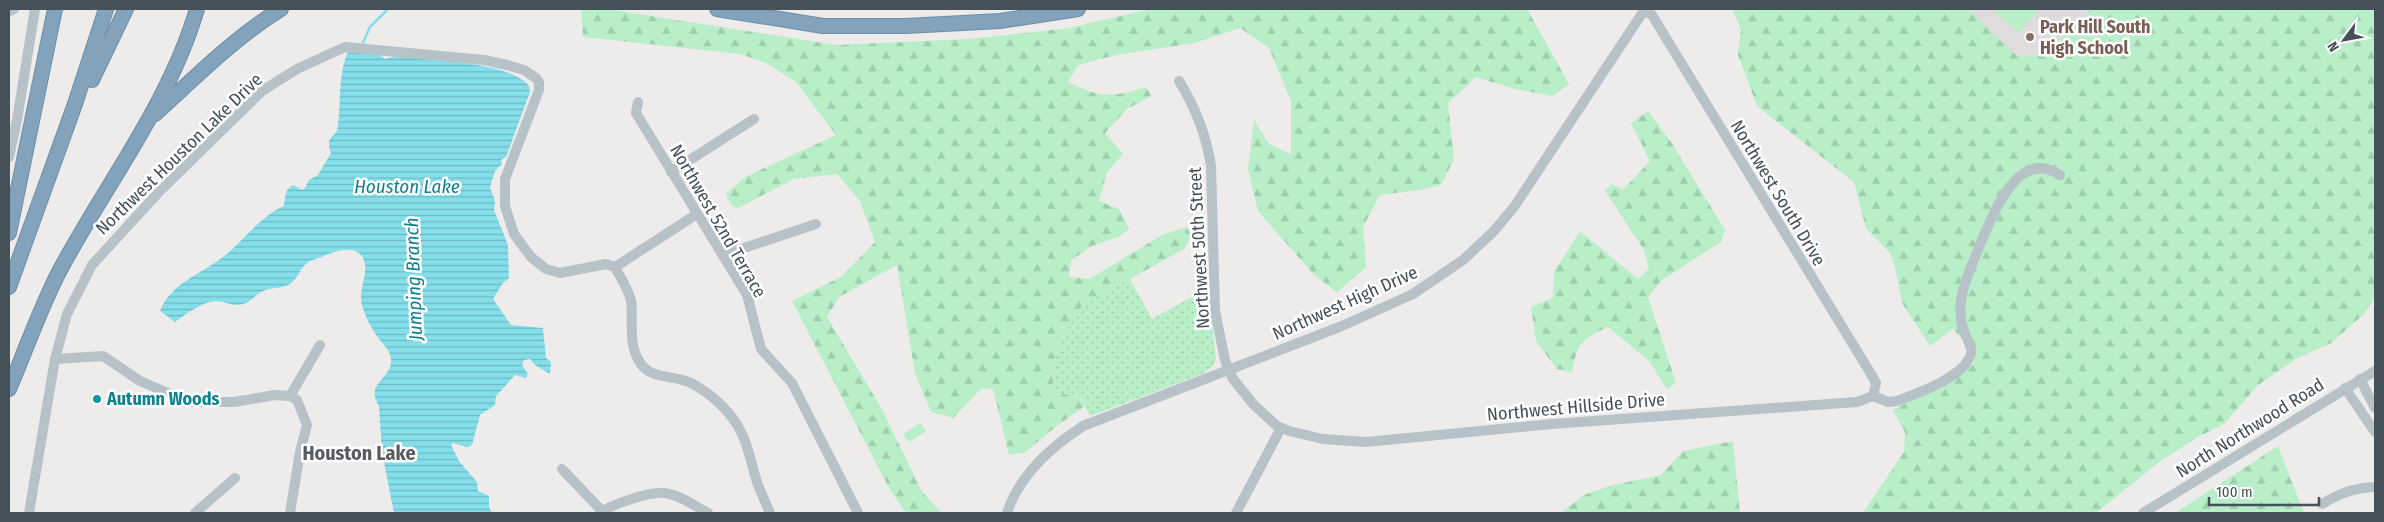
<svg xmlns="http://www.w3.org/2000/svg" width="2384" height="522" viewBox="0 0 2384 522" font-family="'Fira Sans Condensed',sans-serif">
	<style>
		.education { fill: #dfdcdd }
		.grass { fill: url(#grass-dots) }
		.forest { fill: url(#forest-firs) }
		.pitch { fill: #b8eec8 }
		.water { fill: url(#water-rules) }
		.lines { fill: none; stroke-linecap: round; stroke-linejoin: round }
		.stream { stroke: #84dfeb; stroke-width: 2.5 }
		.highway-casing { stroke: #6d8ea7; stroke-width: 16 }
		.minor { stroke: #b6c2c8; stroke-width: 10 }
		.highway { stroke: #82a3bb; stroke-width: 14 }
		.education-dot { fill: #8d6e63; stroke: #fff; stroke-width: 2 }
		.culture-dot { fill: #0f9aa8; stroke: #fff; stroke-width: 2 }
		.labels { text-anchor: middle; stroke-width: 5; stroke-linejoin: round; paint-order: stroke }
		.education-label { font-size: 18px; font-weight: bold; fill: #785e54; stroke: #fff; text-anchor: start }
		.street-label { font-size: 18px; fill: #445158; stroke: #fff }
		.culture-label { font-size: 18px; font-weight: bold; fill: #0d838f; stroke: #fff; text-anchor: start }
		.water-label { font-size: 19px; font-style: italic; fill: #0d7f8e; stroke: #fff }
		.quarter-label { font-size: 20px; font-weight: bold; fill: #585c60; stroke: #fff }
	</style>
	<defs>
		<pattern id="grass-dots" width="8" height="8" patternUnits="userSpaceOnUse" patternTransform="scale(1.25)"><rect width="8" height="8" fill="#b8eec8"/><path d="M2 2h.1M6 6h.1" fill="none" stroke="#9fceae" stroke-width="1.8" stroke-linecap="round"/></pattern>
		<pattern id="forest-firs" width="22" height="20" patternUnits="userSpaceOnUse" patternTransform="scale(1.25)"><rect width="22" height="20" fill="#b8eec8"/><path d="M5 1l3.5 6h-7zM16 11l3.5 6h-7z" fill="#9fceae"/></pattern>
		<pattern id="water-rules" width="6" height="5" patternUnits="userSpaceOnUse" patternTransform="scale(1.25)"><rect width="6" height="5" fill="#84dfeb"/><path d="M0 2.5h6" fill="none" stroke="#6eb7c1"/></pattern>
	</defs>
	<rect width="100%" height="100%" fill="#eeebeb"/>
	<!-- education -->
	<polygon class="education" points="1967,9 2088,9 2087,17 2041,56 2017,56"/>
	<!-- grass -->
	<polygon class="grass" points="1129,278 1152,319 1208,288 1216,359 1213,366 1202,374 1090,416 1080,396 1054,393 1052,367 1070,320 1083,305"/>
	<!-- forest -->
	<g class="forest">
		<path d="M581 9H607L836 45 969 39 1070 28 1150 9H1527L1569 84 1552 96 1515 89 1476 77 1448 103 1454 159 1441 185 1420 190 1380 195 1363 227 1366 267 1337 292 1315 276 1258 211 1248 169 1254 120 1269 144 1291 154V101L1269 48 1240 28 1194 43 1116 55 1078 65 1068 82C1101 98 1110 98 1146 87L1151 96 1127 109 1105 133 1123 154 1107 172 1099 201 1119 209 1129 229 1118 237 1092 246 1071 260 1069 277 1089 279 1164 234 1187 227 1191 236 1184 249 1083 305 1070 320 1052 367 1054 393 1080 396 1085 406 1058 425 1025 452 1009 455 993 388 981 389 953 418 931 412 915 373 897 265 839 297 827 317 883 411 921 490 941 513H906L889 488 792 301 841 277 875 242 860 201 837 174 794 179 738 208 731 205 726 194 745 177 836 135 796 82 766 63 740 54 583 37Z"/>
		<polygon points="1732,9 1967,9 2017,56 2041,56 2087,17 2088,9 2375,9 2375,296 2364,314 2331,343 2296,359 2257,386 2224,424 2196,438 2159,462 2096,513 1863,513 1904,452 1905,432 1893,410 1973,365 1976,356 1953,329 1930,346 1902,303 1895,267 1890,253 1866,228 1854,182 1757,106 1738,55 1741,30"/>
		<path d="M1648 111 1671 142 1725 230 1721 242 1662 280 1648 297 1676 383 1667 389 1649 361 1608 327C1581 339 1578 342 1572 372L1557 369 1536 341 1531 307 1553 298 1554 272 1580 231 1638 279 1649 269 1644 250 1605 191 1612 184 1623 190 1650 161 1631 123Z"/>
		<polygon points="1733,441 1740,513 1561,513 1584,495 1609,486 1661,475 1683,451"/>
		<polygon points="2278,446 2304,513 2175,513"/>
	</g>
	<!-- pitch -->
	<g class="pitch">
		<polygon points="1992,9 2039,9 2019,32"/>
		<polygon points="920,423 926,431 909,442 903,434"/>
	</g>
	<!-- water -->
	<path class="water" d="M348 52 379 54 385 59 396 56C427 60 512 62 529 86L530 92 506 157 501 160 502 164 495 171 490 187 495 201 494 210 508 245 509 278 503 283 493 299 511 325 543 328 546 358 551 362 550 374 535 365 530 359 524 360 522 365 528 374 526 378 515 375 496 396 495 405 480 415 472 445 467 447 453 443 451 445 459 461 477 482 478 491 489 496V508L493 513H394L382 452 379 406C364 382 393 379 391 359 390 349 382 344 377 336 371 328 365 316 362 305 358 291 367 278 365 264 361 243 337 250 324 256 318 259 312 259 307 263 300 268 298 279 290 284 282 289 270 287 261 292 255 295 252 301 246 303 234 308 226 301 216 301 202 302 186 314 175 322L160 311C171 283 201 274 223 257 245 240 259 217 284 206 285 197 285 189 293 185L302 190 305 188 309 180 318 175 331 153C324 134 337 139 338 126 341 102 338 74 348 52Z"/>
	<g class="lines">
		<!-- stream -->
		<polyline class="stream" points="362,45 370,27 388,9"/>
		<!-- highway casing -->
		<g class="highway-casing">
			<g id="highway">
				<polyline points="717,9 823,26 906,26 1000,21 1078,9"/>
				<polyline points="92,80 126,9"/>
				<path d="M155 114C196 77 234 38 281 9"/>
				<polyline points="9,233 55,9"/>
				<polyline points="9,287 75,104 106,9"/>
				<path d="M9 389C26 350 40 308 60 270 106 184 169 104 197 9"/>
			</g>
		</g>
		<!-- minor -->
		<g class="minor">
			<polyline points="1644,10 1652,15 1871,374 1876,383 1873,396"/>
			<polyline points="9,11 14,9"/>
			<path d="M1179 81C1196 108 1206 134 1211 166L1215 311 1225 360 1233 379 1254 405 1277 426 1289 431 1323 439 1366 442 1552 424 1857 402 1873 396"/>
			<polyline points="638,102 636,113 747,295 761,349 792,383 858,513"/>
			<polyline points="9,157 17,120 35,9"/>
			<polyline points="671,172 754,119"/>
			<polyline points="723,255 816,224"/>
			<polyline points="615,267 697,214"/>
			<polyline points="55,359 103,356 140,381 189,402 234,402 275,395 290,396 297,400 307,425 300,452 290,513"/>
			<polyline points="2360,379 2375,408"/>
			<polyline points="2345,388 2375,432"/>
			<polyline points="290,396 320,345"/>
			<path d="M1873 396 1888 402 1897 401C1918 393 1958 379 1969 359 1975 349 1967 341 1964 331 1960 322 1960 310 1961 301 1963 282 1973 264 1979 247 1992 217 2017 146 2060 175"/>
			<polyline points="562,469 602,511"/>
			<path d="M2322 504C2340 493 2354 488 2375 487"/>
			<path d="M29 513 55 359 67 314 92 265 158 193 262 91 297 69 345 47 484 60 507 65 524 70 536 78 539 82V90L505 179V206L514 234 531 257 546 269 560 273 606 264 615 267C620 277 629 290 631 301 634 322 627 345 641 364 652 379 672 375 689 382 711 393 732 412 742 434 750 450 752 469 758 485 762 495 766 504 770 513"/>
			<polyline points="195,513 235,478"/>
			<path d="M600 513C610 505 651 491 664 493 680 495 695 506 708 513"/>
			<path d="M1007 513C1019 475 1051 447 1083 426L1342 326 1413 294 1463 260 1493 232 1514 207 1645 9"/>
			<polyline points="1236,513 1281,428"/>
			<polyline points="2143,513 2375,371"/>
		</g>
		<!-- highway -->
		<use href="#highway" class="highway"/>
	</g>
	<!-- markers -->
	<circle class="education-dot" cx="2030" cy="37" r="5"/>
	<circle class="culture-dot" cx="97" cy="399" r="5"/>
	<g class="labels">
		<!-- education labels -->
		<g class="education-label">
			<text x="2040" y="33">Park Hill South<tspan x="2040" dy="21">High School</tspan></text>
		</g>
		<!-- street labels -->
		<g class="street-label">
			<text transform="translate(179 154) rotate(-44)" y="6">Northwest Houston Lake Drive</text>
			<text transform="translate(1778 193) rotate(59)" y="6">Northwest South Drive</text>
			<text transform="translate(718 221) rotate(60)" y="6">Northwest 52nd Terrace</text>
			<text transform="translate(1199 248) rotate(-93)" y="6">Northwest 50th Street</text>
			<text transform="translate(1345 303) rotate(-24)" y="6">Northwest High Drive</text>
			<text transform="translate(1576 407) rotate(-5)" y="6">Northwest Hillside Drive</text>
			<text transform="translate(2250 428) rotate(-32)" y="6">North Northwood Road</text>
		</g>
		<!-- culture labels -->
		<g class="culture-label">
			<text x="107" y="405">Autumn Woods</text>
		</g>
		<!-- water labels -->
		<g class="water-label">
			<text x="407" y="193">Houston Lake</text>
			<text transform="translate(413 279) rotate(-92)" y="7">Jumping Branch</text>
		</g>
		<!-- quarter labels -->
		<g class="quarter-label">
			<text x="359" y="460">Houston Lake</text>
		</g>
	</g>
	<!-- border -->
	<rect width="2384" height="522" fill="none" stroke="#445158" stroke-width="20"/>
	<!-- north arrow -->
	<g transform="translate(2344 40) rotate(238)" stroke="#ffffff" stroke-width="4" paint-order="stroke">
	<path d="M0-4L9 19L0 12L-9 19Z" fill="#445158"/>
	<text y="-8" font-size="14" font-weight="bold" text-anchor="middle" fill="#445158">N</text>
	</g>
	<!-- scale -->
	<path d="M2209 497v8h110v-8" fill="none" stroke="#445158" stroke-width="2.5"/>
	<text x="2216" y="497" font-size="15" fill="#445158" stroke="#ffffff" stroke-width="4" paint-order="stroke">100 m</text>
</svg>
